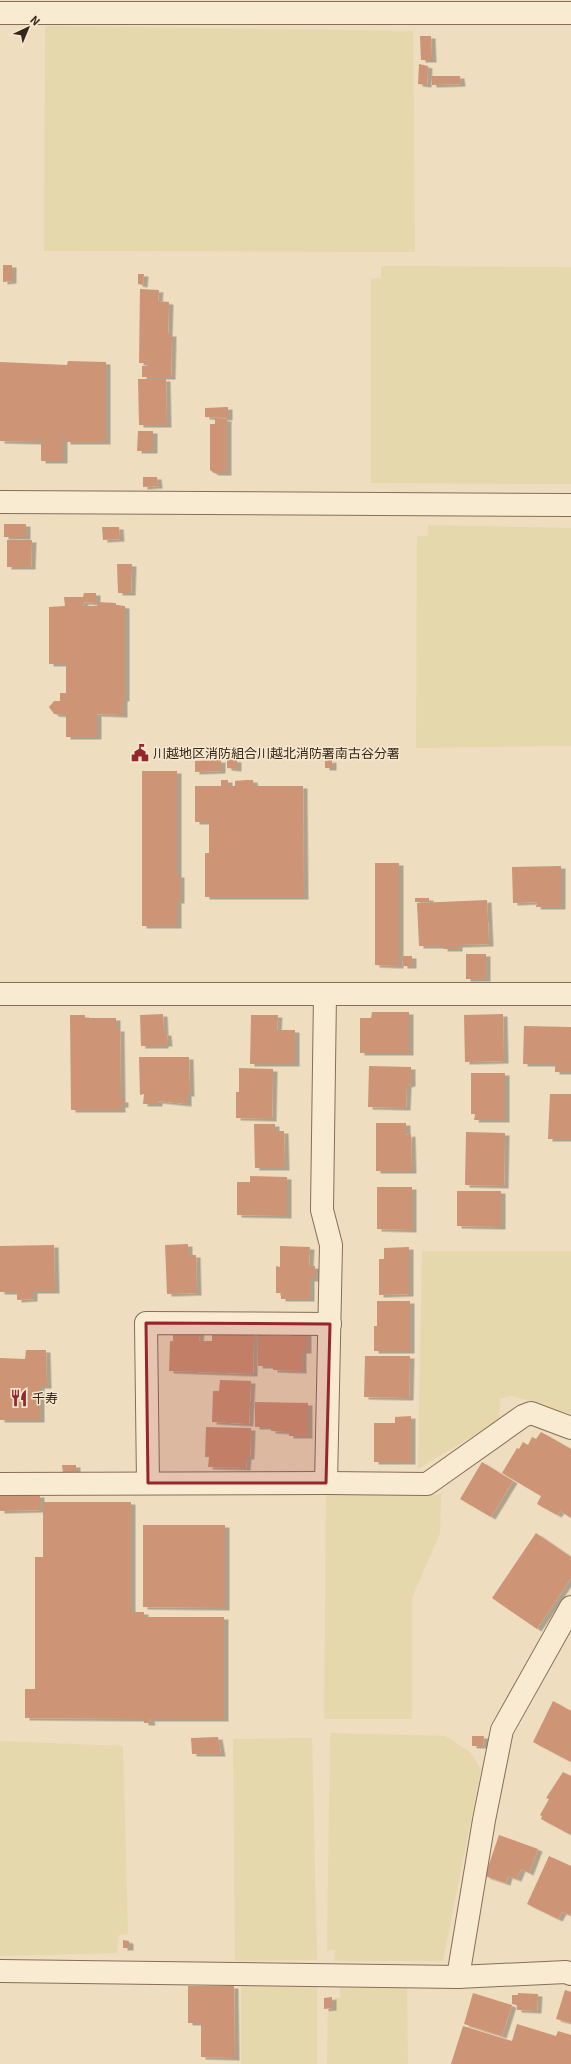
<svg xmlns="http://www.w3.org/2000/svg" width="571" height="2064" viewBox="0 0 571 2064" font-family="Georgia,'Noto Sans JP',serif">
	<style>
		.farmland { fill: #e4d8ac }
		.building { fill: #cd9474; filter: url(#shadow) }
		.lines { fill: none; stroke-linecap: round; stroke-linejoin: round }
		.minor-casing { stroke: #876e57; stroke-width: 24 }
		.minor { stroke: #f9ebd2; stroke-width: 22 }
		.marked { fill: #96262e; fill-opacity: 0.2; stroke: #96262e; stroke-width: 3; stroke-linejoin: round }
		.labels { text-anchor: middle; stroke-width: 3; stroke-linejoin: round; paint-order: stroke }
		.poi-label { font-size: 13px; fill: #36271c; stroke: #f6e8ce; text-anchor: start }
	</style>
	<defs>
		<filter id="shadow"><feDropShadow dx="4.5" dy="2.5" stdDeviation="0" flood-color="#0004"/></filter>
	</defs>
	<rect width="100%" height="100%" fill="#eeddbf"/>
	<!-- farmland -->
	<g class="farmland">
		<polygon points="45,26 413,31 415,252 44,251"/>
		<polygon points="381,266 571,267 571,484 371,483 371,279 381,278"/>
		<polygon points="428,525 571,528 571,746 416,748 417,536 428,536"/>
		<polygon points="422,1251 571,1251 571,1415 528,1400 511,1396 500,1399 499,1420 418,1469"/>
		<polygon points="326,1493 417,1496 441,1494 440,1533 412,1598 412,1719 324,1719"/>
		<polygon points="330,1733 445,1736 470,1752 481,1769 443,1961 334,1961 335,1950 327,1951"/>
		<polygon points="312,1738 317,1960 235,1961 233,1739"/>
		<polygon points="0,1741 123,1746 128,1934 119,1935 117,1953 0,1956"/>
		<polygon points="340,1982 407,1986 408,2064 327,2064 328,2012 335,2012 336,1998 340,1998"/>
		<rect x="241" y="1985" width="76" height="79"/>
	</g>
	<!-- building -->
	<g class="building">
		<polygon points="420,36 431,36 432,60 421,60"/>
		<polygon points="419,64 428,66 427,85 418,84"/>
		<polygon points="431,76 460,76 461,84 432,85"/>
		<polygon points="3,265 12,265 12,281 3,282"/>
		<polygon points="138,274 144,274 143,285 138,284"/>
		<polygon points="140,289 159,290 158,301 169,302 168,334 172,334 171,377 142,377 142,366 147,366 147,363 139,363"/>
		<polygon points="68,361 106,362 106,442 66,442 66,438 63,438 63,461 41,461 41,438 37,438 37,442 0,441 0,362 67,365"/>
		<polygon points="138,379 166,379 167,425 139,425"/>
		<polygon points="228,407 228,418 205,417 205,408"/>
		<polygon points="215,418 227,419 227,473 214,473 210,470 210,424 215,424"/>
		<polygon points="138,431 153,431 153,451 137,451"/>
		<polygon points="143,477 157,477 158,486 143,487"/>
		<rect x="4" y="524" width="22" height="13"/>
		<polygon points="102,527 119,527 120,539 103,540"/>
		<polygon points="7,540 32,540 31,567 7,567"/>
		<polygon points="117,564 132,564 131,593 118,593"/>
		<polygon points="84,593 96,593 96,603 84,602 83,606 97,606 97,602 116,603 116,605 125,606 125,699 123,699 123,715 97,714 97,737 66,737 66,715 54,714 49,707 54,701 60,701 60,693 66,693 66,664 49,664 49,607 65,606 64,597 83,597"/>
		<polygon points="227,759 237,760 237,769 227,768"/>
		<polygon points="221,760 221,771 195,772 195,761"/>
		<polygon points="332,760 332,768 325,768 325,761"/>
		<polygon points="142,771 177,771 177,875 180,875 180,901 177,901 177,926 142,926"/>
		<polygon points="221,780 228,780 228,786 235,786 235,781 246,780 253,780 254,786 303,786 304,897 205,897 205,853 209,853 209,822 195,822 195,786 221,786"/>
		<polygon points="375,863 399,863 399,966 375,965"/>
		<polygon points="561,866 561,907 536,907 537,902 513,903 512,867"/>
		<rect x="415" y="898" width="14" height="4"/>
		<polygon points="487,900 489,944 458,945 458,949 443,949 443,946 419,946 417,903"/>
		<rect x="466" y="954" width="20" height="25"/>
		<polygon points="402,956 412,956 412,966 403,966"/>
		<polygon points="372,1012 409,1012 409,1053 360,1053 360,1018 371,1018"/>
		<polygon points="163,1014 164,1033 167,1033 168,1044 164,1044 164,1046 141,1046 140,1015"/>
		<polygon points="503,1014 504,1061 465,1062 464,1015"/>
		<polygon points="70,1015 85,1015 85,1018 116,1018 116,1029 120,1029 121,1100 124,1100 124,1105 121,1105 121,1110 71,1110"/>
		<polygon points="251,1015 278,1015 277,1030 295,1030 295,1064 250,1064"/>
		<polygon points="524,1026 571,1027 571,1072 555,1072 555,1064 523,1064"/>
		<polygon points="139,1057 189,1057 190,1094 187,1094 187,1104 158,1101 158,1104 143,1104 144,1094 140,1095"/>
		<polygon points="369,1066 411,1067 411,1084 407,1085 406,1108 368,1107"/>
		<polygon points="239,1068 273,1069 272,1119 236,1118 236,1092 239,1092"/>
		<polygon points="471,1073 505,1073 505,1120 474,1120 475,1114 471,1114"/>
		<polygon points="550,1094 571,1094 571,1139 548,1139"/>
		<polygon points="376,1123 406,1123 406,1135 411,1134 412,1171 376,1171"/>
		<polygon points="254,1124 275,1124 275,1131 284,1131 285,1168 255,1168"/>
		<polygon points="466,1132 505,1133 504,1186 465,1185"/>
		<polygon points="250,1176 287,1177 287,1216 237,1215 237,1182 250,1182"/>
		<polygon points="377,1187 412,1187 412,1230 377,1229"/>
		<polygon points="457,1191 501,1191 501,1227 457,1226"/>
		<polygon points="188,1244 188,1255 196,1255 197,1293 167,1294 165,1245"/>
		<polygon points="54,1245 55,1291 33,1291 33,1299 17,1300 17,1292 0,1292 0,1246"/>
		<polygon points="280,1246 310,1247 309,1266 315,1266 315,1279 310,1279 310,1299 281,1299 281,1293 276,1293 276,1266 280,1267"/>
		<polygon points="409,1247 409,1294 379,1295 379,1259 384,1259 384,1248"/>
		<polygon points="377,1301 410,1301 410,1351 374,1351 374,1326 377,1326"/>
		<polygon points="173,1332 200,1332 199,1341 212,1341 212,1332 254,1333 253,1374 169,1371 170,1341 173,1341"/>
		<polygon points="291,1333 307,1333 307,1351 302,1351 302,1371 273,1370 273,1366 258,1366 258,1335 291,1336"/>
		<polygon points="26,1350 46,1350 47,1386 40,1386 40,1420 0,1420 0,1358 25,1359"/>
		<polygon points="365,1356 410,1356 409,1398 364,1397"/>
		<polygon points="220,1380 251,1381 249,1424 212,1422 213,1391 219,1391"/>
		<polygon points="255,1402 308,1403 308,1436 289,1436 289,1432 271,1431 271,1427 255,1427"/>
		<polygon points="411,1416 411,1462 374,1462 374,1423 395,1423 395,1417"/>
		<polygon points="206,1427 251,1428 250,1457 247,1457 246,1468 208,1467 209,1457 205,1457"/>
		<polygon points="541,1432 571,1449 571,1518 560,1511 557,1515 537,1504 541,1496 502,1473 517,1448 519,1449 523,1442 528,1445 532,1437 536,1439"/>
		<polygon points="482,1462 513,1481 491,1517 460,1499"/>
		<polygon points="62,1465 76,1465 76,1474 63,1474"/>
		<polygon points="0,1495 40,1495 40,1510 0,1511"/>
		<polygon points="43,1502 131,1502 131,1612 144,1612 144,1617 224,1617 224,1719 150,1719 151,1723 144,1723 144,1719 25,1718 25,1689 35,1689 35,1557 43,1557"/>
		<polygon points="143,1525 225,1525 225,1608 143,1607"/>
		<polygon points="536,1533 571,1557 571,1578 537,1629 492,1598"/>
		<polygon points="553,1701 571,1711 571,1762 533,1742"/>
		<polygon points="472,1736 484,1736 483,1746 472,1746"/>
		<polygon points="218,1737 221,1754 192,1754 191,1738"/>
		<polygon points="563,1772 571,1776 571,1835 541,1819 542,1816 540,1815 549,1799 546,1798"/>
		<polygon points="499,1835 538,1849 529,1873 521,1869 517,1879 508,1876 506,1883 485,1876"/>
		<polygon points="549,1856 571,1866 571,1912 570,1915 562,1912 558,1919 527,1904"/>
		<polygon points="123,1940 129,1941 129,1948 123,1948"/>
		<polygon points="188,1986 234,1986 235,2058 201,2057 201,2023 188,2023"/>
		<polygon points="565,1990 571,1992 571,2023 556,2019"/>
		<polygon points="473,1993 512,2005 502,2036 464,2024"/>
		<polygon points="518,1993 538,1994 537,2011 517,2010 517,2005 512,2004 512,1995 518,1995"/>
		<polygon points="332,1997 332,2008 324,2009 324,1998"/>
		<polygon points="517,2024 556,2036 558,2031 571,2035 571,2064 451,2064 463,2026 512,2041"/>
	</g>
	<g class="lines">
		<!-- minor casing -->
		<g class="minor-casing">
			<g id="minor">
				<polyline points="0,13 571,13"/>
				<polyline points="0,502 571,505"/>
				<polyline points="0,994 571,994"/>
				<polyline points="325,994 322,1210 331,1245 326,1483"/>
				<polyline points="148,1483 146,1323 330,1324"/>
				<polyline points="0,1484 326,1483 427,1484 523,1416 531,1413 571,1428"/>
				<polyline points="0,1971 458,1977 566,1972 571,1974"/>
				<polyline points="458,1977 484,1820 502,1730 571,1607"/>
			</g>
		</g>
		<!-- minor -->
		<use href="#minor" class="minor"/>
	</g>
	<!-- marked area -->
	<path class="marked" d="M146 1323 330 1324 326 1483H148Z"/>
	<!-- icons -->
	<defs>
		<g id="civic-bare" transform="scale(1.38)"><path d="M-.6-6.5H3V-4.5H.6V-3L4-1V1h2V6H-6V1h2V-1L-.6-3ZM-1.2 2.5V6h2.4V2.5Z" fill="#96262e" stroke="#f6e8ce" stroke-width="2.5" paint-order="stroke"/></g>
		<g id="restaurant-bare" transform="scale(1.38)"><path d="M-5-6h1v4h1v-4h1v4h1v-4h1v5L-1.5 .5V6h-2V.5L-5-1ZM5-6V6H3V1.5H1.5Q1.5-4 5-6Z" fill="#96262e" stroke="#f6e8ce" stroke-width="2.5" paint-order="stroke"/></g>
	</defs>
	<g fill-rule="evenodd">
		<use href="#civic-bare" x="140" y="753"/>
		<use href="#restaurant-bare" x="19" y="1398"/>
	</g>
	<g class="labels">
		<!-- poi labels -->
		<g class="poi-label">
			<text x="153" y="758">川越地区消防組合川越北消防署南古谷分署</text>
			<text x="32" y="1403">千寿</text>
		</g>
	</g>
	<!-- north arrow -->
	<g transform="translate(28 28) rotate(44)" stroke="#f6e8ce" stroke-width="3" paint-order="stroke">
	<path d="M0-3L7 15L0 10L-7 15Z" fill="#36271c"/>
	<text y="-6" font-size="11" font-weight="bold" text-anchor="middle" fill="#36271c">N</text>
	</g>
</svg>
